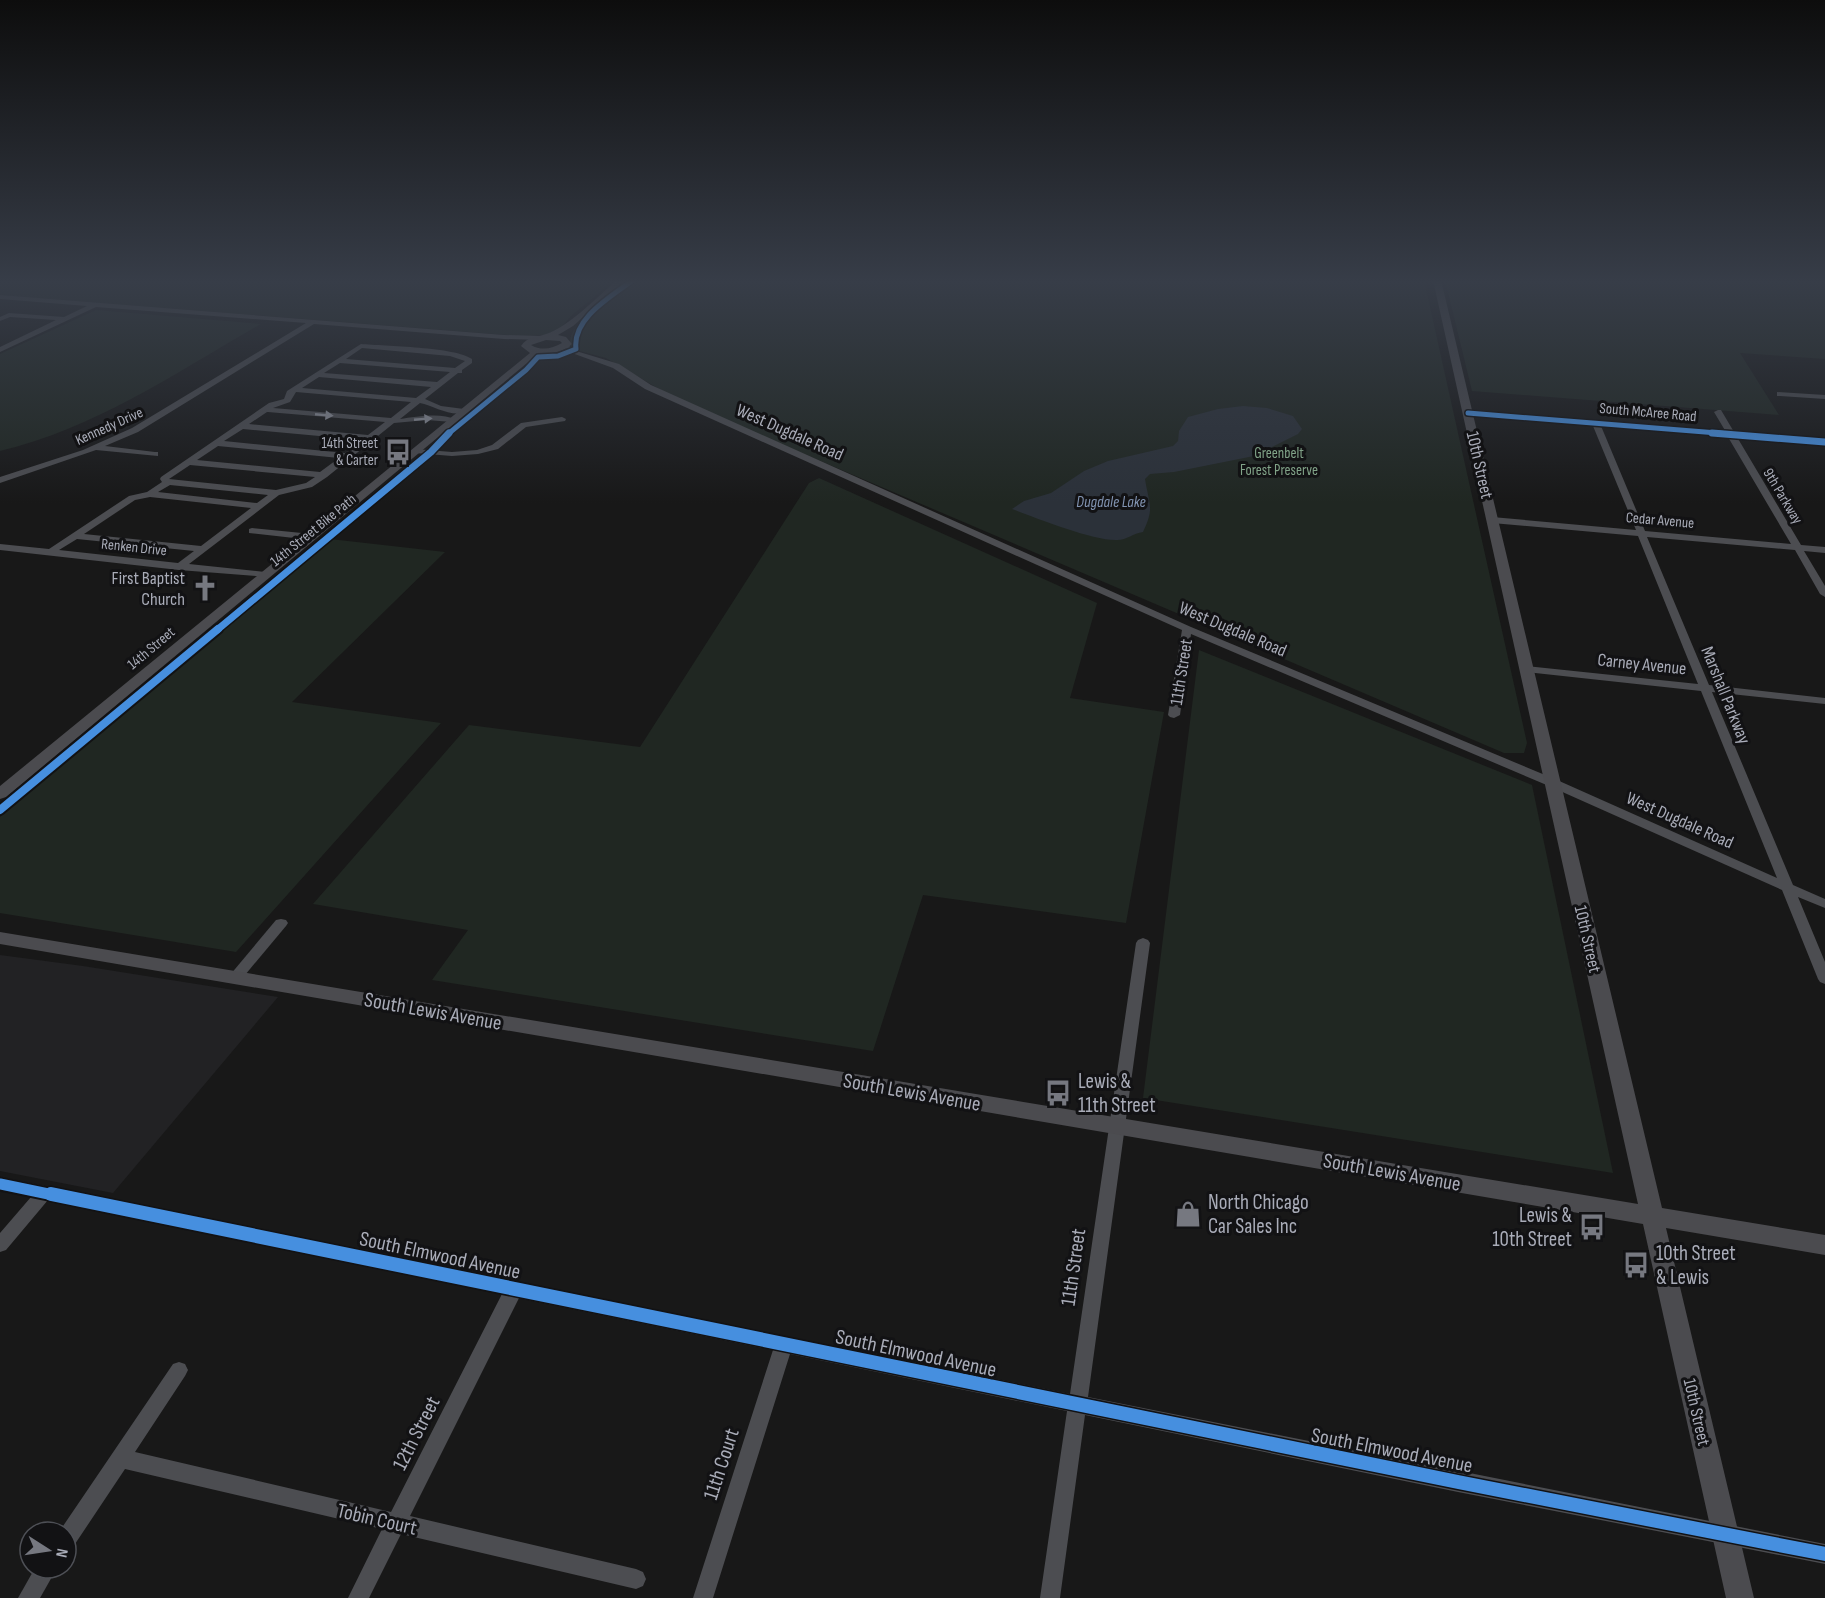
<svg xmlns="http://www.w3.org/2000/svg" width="1825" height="1598" viewBox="0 0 1825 1598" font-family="'Sofia Sans Condensed',sans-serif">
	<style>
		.built { fill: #222224 }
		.green { fill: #202722 }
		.water { fill: #2b3139 }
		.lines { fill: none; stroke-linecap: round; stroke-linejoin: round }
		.street { fill: #4c4d51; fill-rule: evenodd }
		.secondary { fill: #4b4b4f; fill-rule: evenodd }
		.cycleway-far4-casing { stroke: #121214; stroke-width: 8 }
		.cycleway-far3-casing { stroke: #121214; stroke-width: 10 }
		.cycleway-far2-casing { stroke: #121214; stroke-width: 12 }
		.cycleway-far1-casing { stroke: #121214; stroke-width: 15 }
		.cycleway-casing { stroke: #121214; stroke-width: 17 }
		.cycleway-far4 { stroke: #468fdf; stroke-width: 5 }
		.cycleway-far3 { stroke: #468fdf; stroke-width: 7 }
		.cycleway-far2 { stroke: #468fdf; stroke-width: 8 }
		.cycleway-far1 { stroke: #468fdf; stroke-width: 11 }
		.cycleway { stroke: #468fdf; stroke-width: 14 }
		.oneway { fill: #8d9099 }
		.labels { text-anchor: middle; stroke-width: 6; stroke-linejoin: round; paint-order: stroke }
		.far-street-label { font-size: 15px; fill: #a9acb8; stroke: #121214 }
		.far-poi-label { font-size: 15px; fill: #a9acb8; stroke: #121214; text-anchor: end }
		.far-park-label { font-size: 15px; fill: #81a388; stroke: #121214 }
		.far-water-label { font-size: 16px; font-style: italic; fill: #8294b2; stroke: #121214 }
		.street-label { font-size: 18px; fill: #a9acb8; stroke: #121214 }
		.poi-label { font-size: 18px; fill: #a9acb8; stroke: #121214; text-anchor: end }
		.near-street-label { font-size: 21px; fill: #a9acb8; stroke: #121214 }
		.near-poi-label { font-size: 21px; fill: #a9acb8; stroke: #121214; text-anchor: start }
	</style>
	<rect width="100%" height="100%" fill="#181818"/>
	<!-- built -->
	<polygon class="built" points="0,955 83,966 278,997 113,1193 0,1171"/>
	<!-- green -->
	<g class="green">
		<polygon points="0,280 615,280 572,315 559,330 545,335 518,336 0,295"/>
		<path d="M629 280H1424L1527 743 1524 753H1504L678 400 606 358 572 349C567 340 573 331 578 324Z"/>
		<polygon points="1445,280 1825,280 1825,359 1740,353 1779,415 1472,391"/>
		<path d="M96 310 261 324C177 372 95 429 0 451V354Z"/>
		<polygon points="819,478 1097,603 1070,698 1164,712 1126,923 923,895 873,1051 432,980 468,930 313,904 469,725 640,747 809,483"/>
		<polygon points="330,539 445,552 292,702 441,723 236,952 0,913 0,817"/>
		<polygon points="1199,650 1532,785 1613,1173 1143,1098"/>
	</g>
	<!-- water -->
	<path class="water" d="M1243 406 1267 408 1293 416 1302 429 1298 434 1254 456 1174 472 1150 474 1145 479C1149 505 1155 507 1143 532 1133 533 1127 540 1117 540 1093 541 1036 518 1012 509L1024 501 1051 493 1084 471 1108 461 1173 446 1178 441 1179 431 1188 417 1218 409Z"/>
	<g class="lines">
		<!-- street -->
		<g class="street">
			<polygon points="0,295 504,335 543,336 546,338 543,340 504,339 314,324 138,432 105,446 155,452 158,452 158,456 96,450 0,483 0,477 83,450 132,428 306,323 96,307 0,352 0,347 56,320 10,317 0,321 0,317 9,313 64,317 87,306 0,299"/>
			<path d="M361 344C384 346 456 347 472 359V363L462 370V373H458L425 399 441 406 464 409 468 411C454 419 434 406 420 403L400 419C417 417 441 412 456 420L452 422 427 420 394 423 327 477 312 487 279 495 189 564 265 572 268 573V577L179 570 0 550V544L49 549 129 496 147 492 162 482 160 479 161 477 269 403 284 399 287 391ZM362 348 450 356 465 361 455 368 346 359ZM340 363 450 372 437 382 324 373ZM319 377 431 387 416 398 302 388ZM296 392 411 402 391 418 273 408 290 402ZM267 412H268L385 422 368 435 249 424ZM243 429 363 440 345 453 224 441ZM218 446 339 458 320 472 197 460ZM190 465 315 477 306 483 276 490 169 479ZM170 485 268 495 257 503 158 492ZM150 497 251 508 201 546 84 534 135 500ZM77 539 194 551 178 563 59 550Z"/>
			<path d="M566 344 576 351 619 364 651 385 1191 627 1557 780 1777 878 1701 691 1526 672 1521 669 1526 666 1698 684 1638 536 1492 523 1488 520 1492 517 1636 530 1593 426 1468 415 1464 413 1468 411 1726 432 1714 412 1718 410H1721L1734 432 1825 440V444L1737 437 1801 545 1825 547V553L1804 551 1825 586V597L1820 594 1795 550 1647 537 1709 685 1825 698V704L1712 692 1793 885 1825 899V908L1798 897 1825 962V984L1820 982 1818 979 1782 890 1549 786 1191 634 1180 715 1174 718 1170 717 1168 715 1182 630 645 389 613 368 572 353 563 346ZM1601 426 1728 437 1791 544 1645 531Z"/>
			<polygon points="1777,392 1825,395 1825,399 1780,396 1777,396"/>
			<polygon points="562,417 566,419 565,421 526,427 498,449 478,454 452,456 415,453 411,451 415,449 452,452 477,450 492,445 521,423"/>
			<polygon points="252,528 312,534 317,537 312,540 249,533 249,529"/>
			<polygon points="281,919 286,920 288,923 286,926 240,981 230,981 228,978 230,975 276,920"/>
			<polygon points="1143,938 1148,940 1150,943 1088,1397 1825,1544 1825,1564 1458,1492 1085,1415 1060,1598 1040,1598 1067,1411 790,1354 713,1598 693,1598 773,1350 519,1298 410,1516 636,1569 643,1572 646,1579 643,1586 636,1589 401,1534 369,1598 348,1598 382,1529 125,1469 73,1547 66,1550 66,1532 59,1532 173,1364 179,1362 185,1364 188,1370 185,1376 135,1452 391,1512 502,1294 48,1200 6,1250 0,1252 0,1233 31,1197 0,1191 0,1177 1070,1394 1136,943 1138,940"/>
			<polygon points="35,1568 57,1568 40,1598 18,1598"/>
		</g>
		<!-- secondary -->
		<g class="secondary">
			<path d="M617 280H626L573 326 558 335 566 337 572 344C562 354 550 352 538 356 532 359 526 364 521 368L6 797 0 799V786L530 353 521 346C528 336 535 338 546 334 569 327 598 296 617 280ZM546 340 560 341 562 343C552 349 541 351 531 345Z"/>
			<polygon points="1433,280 1441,280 1662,1208 1825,1235 1825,1255 1666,1228 1754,1598 1726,1598 1643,1224 0,944 0,932 1638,1204"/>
		</g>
		<!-- cycleway-far4 casing -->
		<g class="cycleway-far4-casing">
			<g id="cycleway-far4">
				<polyline points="1468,413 1730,434"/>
				<path d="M448 434 526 370 538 357 558 356 576 349C572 318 612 296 633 280"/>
			</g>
		</g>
		<!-- cycleway-far3 casing -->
		<g class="cycleway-far3-casing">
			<g id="cycleway-far3">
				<polyline points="1712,433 1825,442"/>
				<polyline points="217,630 431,452 449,433"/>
			</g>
		</g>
		<!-- cycleway-far2 casing -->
		<g class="cycleway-far2-casing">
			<polyline id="cycleway-far2" points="0,810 218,629"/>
		</g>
		<!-- cycleway-far1 casing -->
		<g class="cycleway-far1-casing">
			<polyline id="cycleway-far1" points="0,1184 58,1196"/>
		</g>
		<!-- cycleway casing -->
		<g class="cycleway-casing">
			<polyline id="cycleway" points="51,1194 1458,1482 1825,1554"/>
		</g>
		<!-- cycleway-far4 -->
		<use href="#cycleway-far4" class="cycleway-far4"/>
		<!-- cycleway-far3 -->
		<use href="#cycleway-far3" class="cycleway-far3"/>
		<!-- cycleway-far2 -->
		<use href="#cycleway-far2" class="cycleway-far2"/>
		<!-- cycleway-far1 -->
		<use href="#cycleway-far1" class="cycleway-far1"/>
		<!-- cycleway -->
		<use href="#cycleway" class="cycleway"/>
	</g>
	<!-- one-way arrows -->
	<defs><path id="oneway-solid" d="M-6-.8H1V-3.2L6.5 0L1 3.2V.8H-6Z" transform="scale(1.5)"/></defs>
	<g class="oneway">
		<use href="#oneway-solid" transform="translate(324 415) rotate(5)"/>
		<use href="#oneway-solid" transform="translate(423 419) rotate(-5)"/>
	</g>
	<!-- sky -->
	<linearGradient id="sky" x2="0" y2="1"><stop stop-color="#0d0d0d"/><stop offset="0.56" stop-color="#373d48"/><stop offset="1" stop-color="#373d48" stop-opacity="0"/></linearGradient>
	<rect width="1825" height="503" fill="url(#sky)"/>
	<!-- icons -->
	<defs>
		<g id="bus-bare" transform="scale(2.07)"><path d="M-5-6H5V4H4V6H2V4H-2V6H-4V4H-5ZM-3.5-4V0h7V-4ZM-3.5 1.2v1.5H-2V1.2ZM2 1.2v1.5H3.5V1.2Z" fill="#767880" stroke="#121214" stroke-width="2.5" paint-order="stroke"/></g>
		<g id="church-bare" transform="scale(2.07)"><path d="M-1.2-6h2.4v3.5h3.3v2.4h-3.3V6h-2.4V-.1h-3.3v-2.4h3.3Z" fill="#767880" stroke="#121214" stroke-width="2.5" paint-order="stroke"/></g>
		<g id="shop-bare" transform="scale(2.07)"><path d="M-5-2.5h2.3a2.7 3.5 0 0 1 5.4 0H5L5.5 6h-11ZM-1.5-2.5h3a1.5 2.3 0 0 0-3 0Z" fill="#767880" stroke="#121214" stroke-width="2.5" paint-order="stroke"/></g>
	</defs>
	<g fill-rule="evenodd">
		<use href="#bus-bare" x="398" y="452"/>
		<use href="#church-bare" x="205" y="588"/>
		<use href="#bus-bare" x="1058" y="1093"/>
		<use href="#shop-bare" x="1188" y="1214"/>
		<use href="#bus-bare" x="1592" y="1227"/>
		<use href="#bus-bare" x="1636" y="1265"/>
	</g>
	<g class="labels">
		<!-- far-street labels -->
		<g class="far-street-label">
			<text transform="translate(1648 412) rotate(5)" y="5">South McAree Road</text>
			<text transform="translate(109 426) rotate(-24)" y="5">Kennedy Drive</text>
			<text transform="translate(1783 496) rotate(59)" y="5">9th Parkway</text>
			<text transform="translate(1660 520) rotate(5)" y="5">Cedar Avenue</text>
			<text transform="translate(313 530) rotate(-39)" y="5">14th Street Bike Path</text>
			<text transform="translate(134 547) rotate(6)" y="5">Renken Drive</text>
			<text transform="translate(151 648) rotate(-40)" y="5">14th Street</text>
		</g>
		<!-- far-poi labels -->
		<g class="far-poi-label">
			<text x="378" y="448">14th Street<tspan x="378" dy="17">&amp; Carter</tspan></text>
		</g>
		<!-- far-park labels -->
		<g class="far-park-label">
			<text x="1279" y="458">Greenbelt<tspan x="1279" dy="17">Forest Preserve</tspan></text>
		</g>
		<!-- far-water labels -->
		<g class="far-water-label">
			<text x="1111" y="507">Dugdale Lake</text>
		</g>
		<!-- street labels -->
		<g class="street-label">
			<text transform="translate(790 432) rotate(24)" y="6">West Dugdale Road</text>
			<text transform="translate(1480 465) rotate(77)" y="6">10th Street</text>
			<text transform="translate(1233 629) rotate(23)" y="6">West Dugdale Road</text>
			<text transform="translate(1642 664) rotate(6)" y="6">Carney Avenue</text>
			<text transform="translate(1181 672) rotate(-81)" y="6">11th Street</text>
			<text transform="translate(1726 695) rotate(68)" y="6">Marshall Parkway</text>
			<text transform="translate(1680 820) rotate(24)" y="6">West Dugdale Road</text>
			<text transform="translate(1588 939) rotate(77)" y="6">10th Street</text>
			<text transform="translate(1697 1412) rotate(77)" y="6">10th Street</text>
		</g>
		<!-- poi labels -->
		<g class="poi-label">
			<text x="185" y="584">First Baptist<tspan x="185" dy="21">Church</tspan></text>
		</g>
		<!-- near-street labels -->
		<g class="near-street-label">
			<text transform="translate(433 1011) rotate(10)" y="7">South Lewis Avenue</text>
			<text transform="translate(912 1092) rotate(10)" y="7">South Lewis Avenue</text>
			<text transform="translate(1392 1172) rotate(10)" y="7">South Lewis Avenue</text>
			<text transform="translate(440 1255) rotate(12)" y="7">South Elmwood Avenue</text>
			<text transform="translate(1073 1267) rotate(-82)" y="7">11th Street</text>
			<text transform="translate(916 1353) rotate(12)" y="7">South Elmwood Avenue</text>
			<text transform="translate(416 1433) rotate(-63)" y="7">12th Street</text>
			<text transform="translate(1392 1450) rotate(11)" y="7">South Elmwood Avenue</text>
			<text transform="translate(721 1464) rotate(-72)" y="7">11th Court</text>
			<text transform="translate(377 1519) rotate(13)" y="7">Tobin Court</text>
		</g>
		<!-- near-poi labels -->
		<g class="near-poi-label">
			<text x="1078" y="1088">Lewis &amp;<tspan x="1078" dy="24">11th Street</tspan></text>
			<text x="1208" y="1209">North Chicago<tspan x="1208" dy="24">Car Sales Inc</tspan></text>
			<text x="1572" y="1222" text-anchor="end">Lewis &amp;<tspan x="1572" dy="24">10th Street</tspan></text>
			<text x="1656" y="1260">10th Street<tspan x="1656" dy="24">&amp; Lewis</tspan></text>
		</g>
	</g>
	<!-- north arrow -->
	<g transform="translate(48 1550) rotate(102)"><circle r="28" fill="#121214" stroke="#4e5056" stroke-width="1.5"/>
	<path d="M0-4.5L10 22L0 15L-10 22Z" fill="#767880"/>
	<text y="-9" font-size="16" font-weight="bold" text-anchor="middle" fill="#a9acb8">N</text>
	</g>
</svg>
